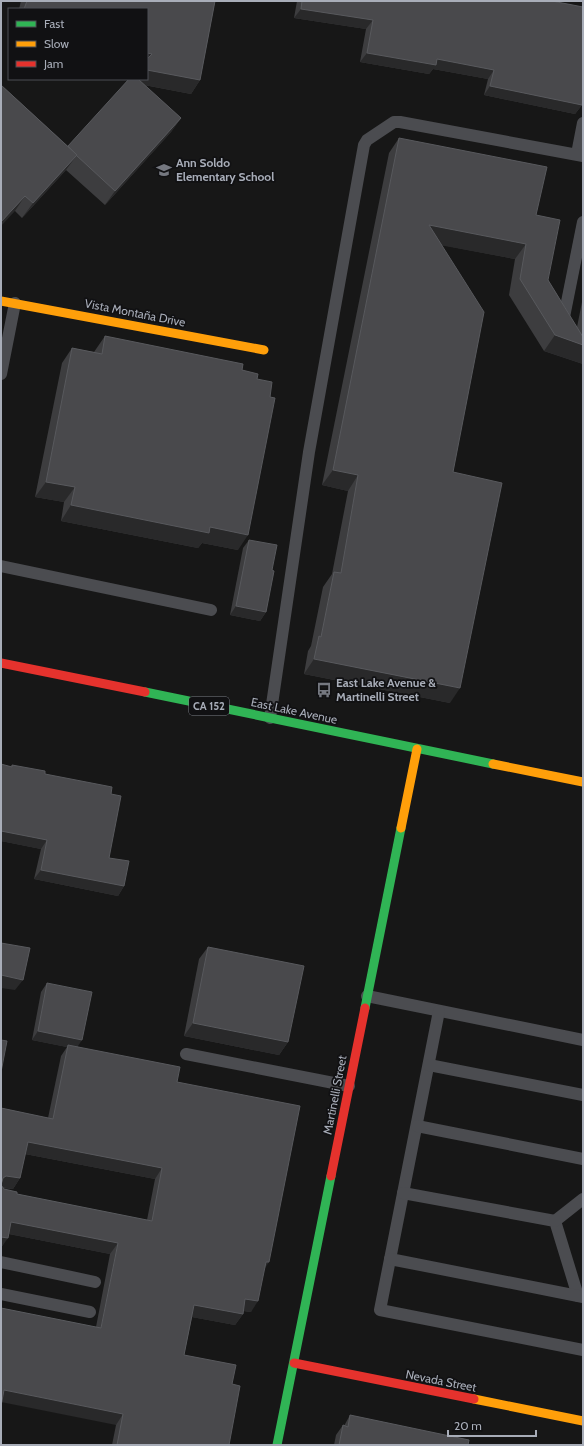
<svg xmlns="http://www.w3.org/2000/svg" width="584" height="1446" viewBox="0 0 584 1446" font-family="Cabin,sans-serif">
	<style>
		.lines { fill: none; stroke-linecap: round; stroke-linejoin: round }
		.lane { stroke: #4b4c50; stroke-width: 12 }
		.fast { stroke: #30b455; stroke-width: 9 }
		.slow { stroke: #ff9f0a; stroke-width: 9 }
		.jam { stroke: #e5322d; stroke-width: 9 }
		.wall { fill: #3d3d3f; fill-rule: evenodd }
		.shaded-wall { fill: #29292a }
		.building { fill: #49494c; stroke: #58595d; fill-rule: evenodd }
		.labels { text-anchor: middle; stroke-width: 3.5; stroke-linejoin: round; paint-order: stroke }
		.shield { fill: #111113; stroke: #7b7e86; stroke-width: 1 }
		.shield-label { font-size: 11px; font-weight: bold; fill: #a8adb8 }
		.poi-label { font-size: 12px; font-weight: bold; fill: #a8adb8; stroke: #111113; text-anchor: start }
		.street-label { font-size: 12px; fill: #a8adb8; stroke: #111113 }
	</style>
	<rect width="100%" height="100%" fill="#171717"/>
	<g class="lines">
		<!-- lane -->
		<g class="lane">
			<polyline points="577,154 583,123"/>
			<polyline points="564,317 583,222"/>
			<polyline points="1,374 15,303"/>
			<polyline points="1,566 211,610"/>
			<polyline points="270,718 309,452 364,145 367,140 394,122 400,122 583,156"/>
			<polyline points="367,996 583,1040"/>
			<polyline points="439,1011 380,1310 583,1350"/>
			<polyline points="186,1054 349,1086"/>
			<polyline points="429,1065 583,1095"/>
			<polyline points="417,1126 583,1159"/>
			<polyline points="403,1193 555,1221 578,1296"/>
			<polyline points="555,1221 583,1199"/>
			<polyline points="390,1259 583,1297"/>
			<polyline points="1,1262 95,1282"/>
			<polyline points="1,1294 90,1312"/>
		</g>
		<!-- fast -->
		<g class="fast">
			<polyline points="145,692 493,764"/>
			<polyline points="365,1008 401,828"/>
			<polyline points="277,1445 331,1176"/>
		</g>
		<!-- slow -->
		<g class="slow">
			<polyline points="1,301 264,350"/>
			<polyline points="493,764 583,782"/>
			<polyline points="401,828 417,749"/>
			<polyline points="474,1399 583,1421"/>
		</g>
		<!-- jam -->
		<g class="jam">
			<polyline points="1,663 145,692"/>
			<polyline points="331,1176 365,1008"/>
			<polyline points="294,1363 474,1399"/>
		</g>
	</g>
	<!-- wall -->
	<g class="wall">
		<polygon points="21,1 215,1 200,80 191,94 144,85 181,118 171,132 105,205 66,170 22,218 15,211 1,85 68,146 147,79 147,9 19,9"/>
		<polygon points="297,1 552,1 582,105 575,114 484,95 488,79 433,69 429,74 360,62 366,29 294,18"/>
		<polygon points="399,138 536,215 548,280 577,327 583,297 583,364 544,351 509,295 515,259 442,245 453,472 450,703 304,674 308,651 311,646 323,587 332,574 348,491 322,485 389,153"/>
		<polygon points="105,336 242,370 257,379 238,550 202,543 198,548 61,521 64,502 35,497 62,363 72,348 94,352"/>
		<polygon points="249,540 272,570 266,612 260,621 230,615 243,548"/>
		<polygon points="1,764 11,767 12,765 111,794 109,858 124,886 118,896 34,879 41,849 1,841"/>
		<polygon points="208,947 288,1042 279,1055 184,1036 199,959"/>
		<path d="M47 983 78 1047 177 1082 264 1270 251 1312 243 1311V1314L235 1325 192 1317 184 1355 232 1384 229 1445H112L116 1425 1 1308 96 1327 110 1254 9 1234 1 1248V1108L48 1118 61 1056 67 1047 32 1040 41 992ZM25 1154 155 1179 147 1220 17 1194 4 1189 3 1188 13 1189 20 1178Z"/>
		<polygon points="350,1415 468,1445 334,1445 336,1435 343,1425 344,1426"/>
	</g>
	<!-- shaded-wall -->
	<g class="shaded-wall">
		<polygon points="301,9 373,20 366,29 294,18"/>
		<polygon points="147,53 152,54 147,61"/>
		<polygon points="367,53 437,59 494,70 488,79 433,69 429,74 360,62"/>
		<polygon points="147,70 200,80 191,94 129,82 131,79 147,79"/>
		<polygon points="490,86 582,105 575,114 484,95"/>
		<polygon points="181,118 171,132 105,205 115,191"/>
		<polygon points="77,155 66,170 22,218 33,203"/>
		<polygon points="25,196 15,211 1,226 1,222"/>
		<polygon points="429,225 526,244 515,259 418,241"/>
		<polygon points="555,335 583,345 583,364 544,351"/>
		<polygon points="333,470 358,475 348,491 322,485"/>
		<polygon points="46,482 75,487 64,502 35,497"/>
		<polygon points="71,505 210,527 248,535 238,550 202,543 198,548 61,521"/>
		<polygon points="236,606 266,612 260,621 230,615"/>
		<polygon points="314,659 460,688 450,703 304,674"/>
		<polygon points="1,831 47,840 41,849 1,841"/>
		<polygon points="41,870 124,886 118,896 34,879"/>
		<polygon points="1,975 23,980 15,990 1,988"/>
		<polygon points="193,1023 288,1042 279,1055 184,1036"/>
		<polygon points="38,1031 82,1040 76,1049 68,1045 67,1047 32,1040"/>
		<polygon points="28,1142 162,1168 155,1179 20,1153"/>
		<polygon points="6,1176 20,1178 13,1189 1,1187 3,1178"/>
		<polygon points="11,1222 118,1243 110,1254 4,1233"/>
		<polygon points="1,1237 8,1238 1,1248"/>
		<polygon points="266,1262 269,1262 262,1273"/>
		<polygon points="245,1299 258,1301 251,1312 238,1310"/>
		<polygon points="194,1305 243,1314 235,1325 186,1316"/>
		<polygon points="4,1390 123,1414 116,1425 1,1402"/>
	</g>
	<!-- building -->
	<g class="building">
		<polygon points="27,1 215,1 200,80 147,70 147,59 152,54 147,53 147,9 24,9"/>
		<polygon points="302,1 552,1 583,7 583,98 582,105 490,86 494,70 437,59 436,65 367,53 373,20 301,9"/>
		<polygon points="129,79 138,79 181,118 115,191 76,155 77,155 68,146"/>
		<polygon points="1,85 77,155 33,203 25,196 1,222"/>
		<polygon points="399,138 547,167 536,215 560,220 548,280 583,337 583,335 583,345 555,335 520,279 526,244 429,225 484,312 453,472 502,483 460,688 314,659 319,636 321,637 334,572 341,573 358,475 333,470"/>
		<polygon points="105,336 243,364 242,370 258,374 257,379 272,382 270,397 275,398 248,535 210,527 209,533 71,505 75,487 46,482 72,348 102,354"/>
		<polygon points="249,540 277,545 272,570 274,571 266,612 236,606"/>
		<polygon points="1,764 12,767 12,765 45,771 45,774 112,787 111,794 121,796 109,858 129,861 124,886 41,870 47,840 1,831"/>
		<polygon points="1,943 30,948 23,980 1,975"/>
		<polygon points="208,947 304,966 288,1042 193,1023"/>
		<polygon points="47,983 92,992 82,1040 38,1031"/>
		<polygon points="1,1040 7,1041 1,1072"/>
		<path d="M68 1045 180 1067 177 1082 300 1106 269 1262H266L258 1301 245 1299 243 1314 194 1305 184 1355 236 1365 232 1384 240 1386 229 1445H117L123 1414 4 1390 1 1406V1308L101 1328 118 1243 11 1222 8 1238 1 1237V1108L53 1119ZM28 1142 162 1168 152 1221 17 1194V1192L4 1189 1 1185 3 1178 6 1176 20 1178Z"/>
		<polygon points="350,1415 469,1440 468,1445 339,1445 343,1425 348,1427"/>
	</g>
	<!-- icons -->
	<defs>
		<g id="school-bare" transform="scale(1.2)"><path d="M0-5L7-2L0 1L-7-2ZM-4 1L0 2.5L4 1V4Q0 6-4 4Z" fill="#757880" stroke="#111113" stroke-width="2.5" paint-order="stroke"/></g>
		<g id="bus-bare" transform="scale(1.2)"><path d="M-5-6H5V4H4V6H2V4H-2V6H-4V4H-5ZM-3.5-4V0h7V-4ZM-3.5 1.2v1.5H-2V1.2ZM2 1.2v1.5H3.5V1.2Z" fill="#757880" stroke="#111113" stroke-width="2.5" paint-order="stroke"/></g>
	</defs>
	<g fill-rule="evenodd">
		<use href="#school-bare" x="164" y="170"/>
		<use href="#bus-bare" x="324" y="690"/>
	</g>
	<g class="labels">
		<!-- shield labels -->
		<rect class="shield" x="189" y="697" width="40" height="18" rx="3"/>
		<g class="shield-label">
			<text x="209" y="710">CA 152</text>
		</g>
		<!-- poi labels -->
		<g class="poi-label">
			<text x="176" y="167">Ann Soldo<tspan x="176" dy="14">Elementary School</tspan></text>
			<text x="336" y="687">East Lake Avenue &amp;<tspan x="336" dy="14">Martinelli Street</tspan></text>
		</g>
		<!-- street labels -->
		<g class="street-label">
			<text transform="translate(135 313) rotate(11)" y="4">Vista Montaña Drive</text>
			<text transform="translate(294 711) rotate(12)" y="4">East Lake Avenue</text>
			<text transform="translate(335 1095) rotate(-79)" y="4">Martinelli Street</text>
			<text transform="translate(441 1381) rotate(11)" y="4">Nevada Street</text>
		</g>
	</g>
	<!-- border -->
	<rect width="584" height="1446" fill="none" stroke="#a8adb8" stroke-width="4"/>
	<!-- legend -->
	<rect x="8" y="8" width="140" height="72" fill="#111113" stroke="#4d4f55"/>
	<rect x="16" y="21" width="20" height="6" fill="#30b455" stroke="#4d4f55"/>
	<text x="44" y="28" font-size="12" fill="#a8adb8">Fast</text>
	<rect x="16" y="41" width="20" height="6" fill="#ff9f0a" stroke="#4d4f55"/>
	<text x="44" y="48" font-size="12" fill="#a8adb8">Slow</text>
	<rect x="16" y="61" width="20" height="6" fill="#e5322d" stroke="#4d4f55"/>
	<text x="44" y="68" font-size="12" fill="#a8adb8">Jam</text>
	<!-- scale -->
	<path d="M448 1430v6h88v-6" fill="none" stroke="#a8adb8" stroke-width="2"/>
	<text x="454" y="1430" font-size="12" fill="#a8adb8" stroke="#111113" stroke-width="3" paint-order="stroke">20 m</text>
</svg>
